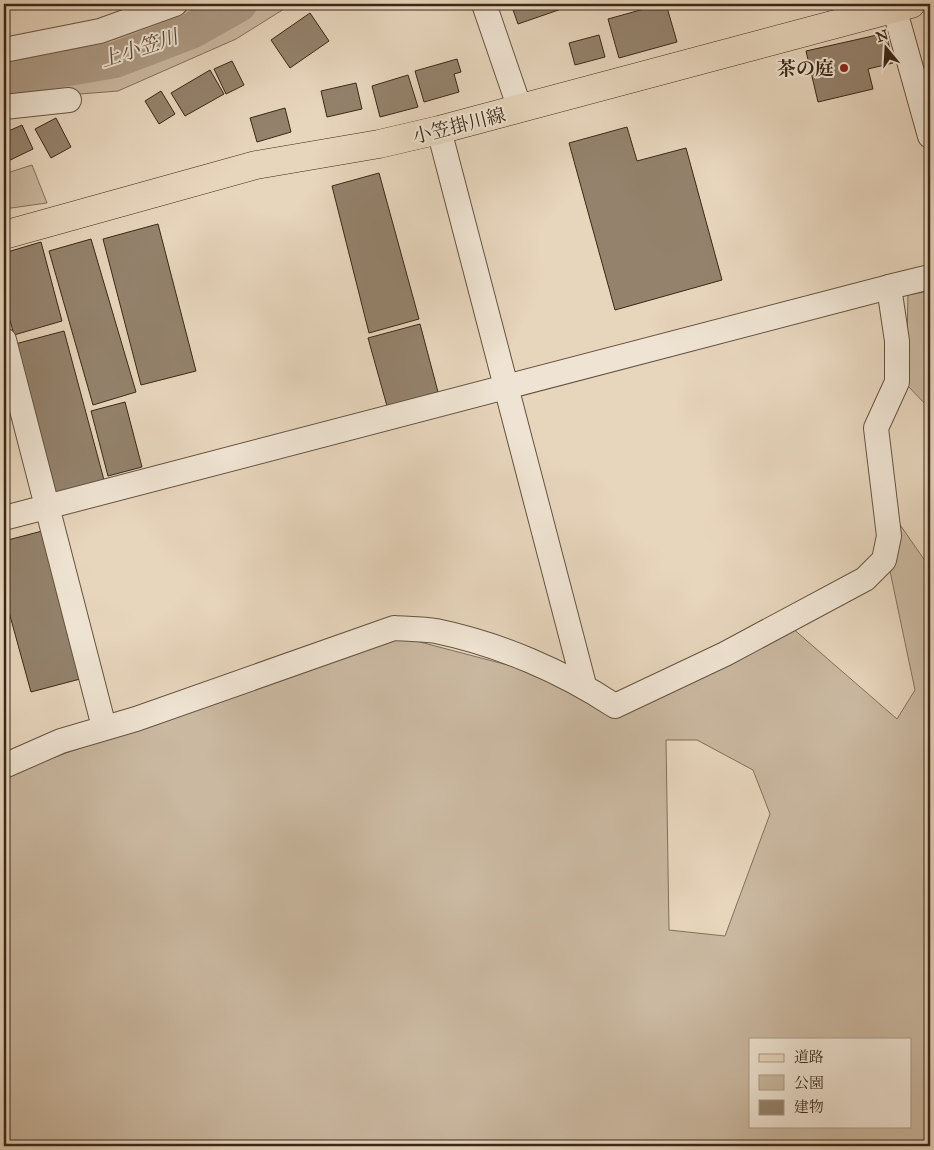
<svg xmlns="http://www.w3.org/2000/svg" width="934" height="1150" viewBox="0 0 934 1150" font-family="'IM FELL Great Primer','Noto Serif JP',serif">
	<style>
		.green { fill: #cab8a0; stroke: #82705b; fill-rule: evenodd }
		.lines { fill: none; stroke-linecap: round; stroke-linejoin: round }
		.river { stroke: #ac9a84; stroke-width: 36 }
		.building { fill: #94826c; stroke: #3a2816 }
		.minor-casing { stroke: #655340; stroke-width: 26 }
		.major-casing { stroke: #3a2816; stroke-width: 29 }
		.minor { stroke: #efe4d3; stroke-width: 24 }
		.major { stroke: #e7d5bc; stroke-width: 28 }
		.poi-dot { fill: #8f2418; stroke: #efe4d3; stroke-width: 2 }
		.labels { text-anchor: middle; stroke-width: 4; stroke-linejoin: round; paint-order: stroke }
		.poi-label { font-size: 19px; font-weight: bold; fill: #3a2816; stroke: #efe4d3; text-anchor: end }
		.street-label { font-size: 19px; fill: #3a2816; stroke: #efe4d3 }
		.water-label { font-size: 20px; font-style: italic; fill: #5c4a37; stroke: #efe4d3 }
	</style>
	<rect width="100%" height="100%" fill="#e7d5bc"/>
	<filter id="stains"><feTurbulence type="fractalNoise" baseFrequency=".004" numOctaves="4"/><feColorMatrix values="0 0 0 0 .2 0 0 0 0 .09 0 0 0 0 .02 0 0 0 .5 -.17"/></filter>
	<radialGradient id="worn" r=".72"><stop offset=".6" stop-color="#630" stop-opacity="0"/><stop offset="1" stop-color="#630" stop-opacity=".3"/></radialGradient>
	<!-- green -->
	<g class="green">
		<polygon points="175,4 292,4 236,39 118,91 4,100 4,57"/>
		<polygon points="32,165 47,203 4,209 4,174"/>
		<polygon points="930,291 930,409 906,384 908,295"/>
		<path d="M885 503 930 568V1146H4V775L397 636 584 685 618 716 791 627 897 719 915 690 886 552ZM666 740H697L753 770 770 814 725 936 669 930ZM750 1039H910V1126H750Z"/>
	</g>
	<g class="lines">
		<!-- river -->
		<polyline class="river" points="4,79 115,60 191,31 239,4"/>
	</g>
	<!-- building -->
	<g class="building">
		<polygon points="511,4 573,4 573,5 518,24"/>
		<polygon points="662,4 666,4 677,42 619,58 608,19"/>
		<polygon points="310,13 329,41 290,68 271,40"/>
		<polygon points="886,33 893,63 868,69 873,89 818,102 806,51"/>
		<polygon points="599,35 605,57 575,65 569,43"/>
		<polygon points="457,59 461,72 454,74 459,92 424,102 415,71"/>
		<polygon points="232,61 244,85 226,94 214,69"/>
		<polygon points="210,70 224,94 185,116 171,93"/>
		<polygon points="408,75 418,107 380,117 372,86"/>
		<polygon points="356,83 362,109 327,117 321,91"/>
		<polygon points="161,91 175,114 159,124 145,101"/>
		<polygon points="285,108 291,132 257,142 250,118"/>
		<polygon points="56,118 71,147 51,158 35,129"/>
		<polygon points="22,125 33,149 4,163 4,133"/>
		<polygon points="627,127 637,161 686,148 722,280 615,310 569,143"/>
		<polygon points="379,173 419,319 369,333 332,186"/>
		<polygon points="158,224 196,371 141,385 103,239"/>
		<polygon points="91,239 136,392 93,405 49,251"/>
		<polygon points="41,242 62,321 14,335 4,299 4,253"/>
		<polygon points="420,324 438,392 387,406 368,338"/>
		<polygon points="64,331 104,480 55,493 15,344"/>
		<polygon points="125,402 142,467 108,476 91,411"/>
		<polygon points="46,530 84,678 31,692 4,594 4,541"/>
	</g>
	<g class="lines">
		<!-- minor casing -->
		<g class="minor-casing">
			<g id="minor">
				<polyline points="484,4 520,109"/>
				<polyline points="893,4 930,136"/>
				<polyline points="4,50 100,31 175,4"/>
				<polyline points="4,107 69,100"/>
				<polyline points="439,130 584,685"/>
				<polyline points="4,340 104,727"/>
				<polyline points="4,518 889,287"/>
				<path d="M4 766 61 741 136 719 394 628C408 629 423 629 436 631 499 644 562 671 615 706L725 654 865 579 884 560 889 536 876 428 897 382V341L889 287 930 277"/>
			</g>
		</g>
		<!-- major casing -->
		<g class="major-casing">
			<polyline id="major" points="4,235 256,165 379,144 439,130 911,4"/>
		</g>
		<!-- minor -->
		<use href="#minor" class="minor"/>
		<!-- major -->
		<use href="#major" class="major"/>
	</g>
	<!-- markers -->
	<circle class="poi-dot" cx="844" cy="68" r="5"/>
	<g class="labels">
		<!-- poi labels -->
		<g class="poi-label">
			<text x="834" y="75">茶の庭</text>
		</g>
		<!-- street labels -->
		<g class="street-label">
			<text transform="translate(459 125) rotate(-14)" y="7">小笠掛川線</text>
		</g>
		<!-- water labels -->
		<g class="water-label">
			<text transform="translate(139 48) rotate(-18)" y="7">上小笠川</text>
		</g>
	</g>
	<!-- margin -->
	<rect width="934" height="1150" fill="none" stroke="#e7d5bc" stroke-width="20"/>
	<rect x="5" y="5" width="924" height="1140" fill="none" stroke="#3a2816" stroke-width="2.5"/>
	<rect x="10" y="10" width="914" height="1130" fill="none" stroke="#3a2816"/>
	<!-- legend -->
	<rect x="749" y="1038" width="162" height="90" fill="#efe4d3" stroke="#a79987"/>
	<rect x="759" y="1054" width="25" height="8" fill="#e7d5bc" stroke="#a79987"/>
	<text x="794" y="1062" font-size="15" fill="#3a2816">道路</text>
	<rect x="759" y="1075" width="25" height="15" fill="#cab8a0" stroke="#a79987"/>
	<text x="794" y="1088" font-size="15" fill="#3a2816">公園</text>
	<rect x="759" y="1100" width="25" height="15" fill="#94826c" stroke="#a79987"/>
	<text x="794" y="1112" font-size="15" fill="#3a2816">建物</text>
	<!-- north arrow -->
	<g transform="translate(886 48) rotate(342)" stroke="#efe4d3" stroke-width="4" paint-order="stroke">
	<path d="M0-4L9 19L0 12L-9 19Z" fill="#3a2816"/>
	<text y="-8" font-size="14" font-weight="bold" text-anchor="middle" fill="#3a2816">N</text>
	</g>
	<rect width="100%" height="100%" filter="url(#stains)"/>
	<rect width="100%" height="100%" fill="url(#worn)"/>
</svg>
